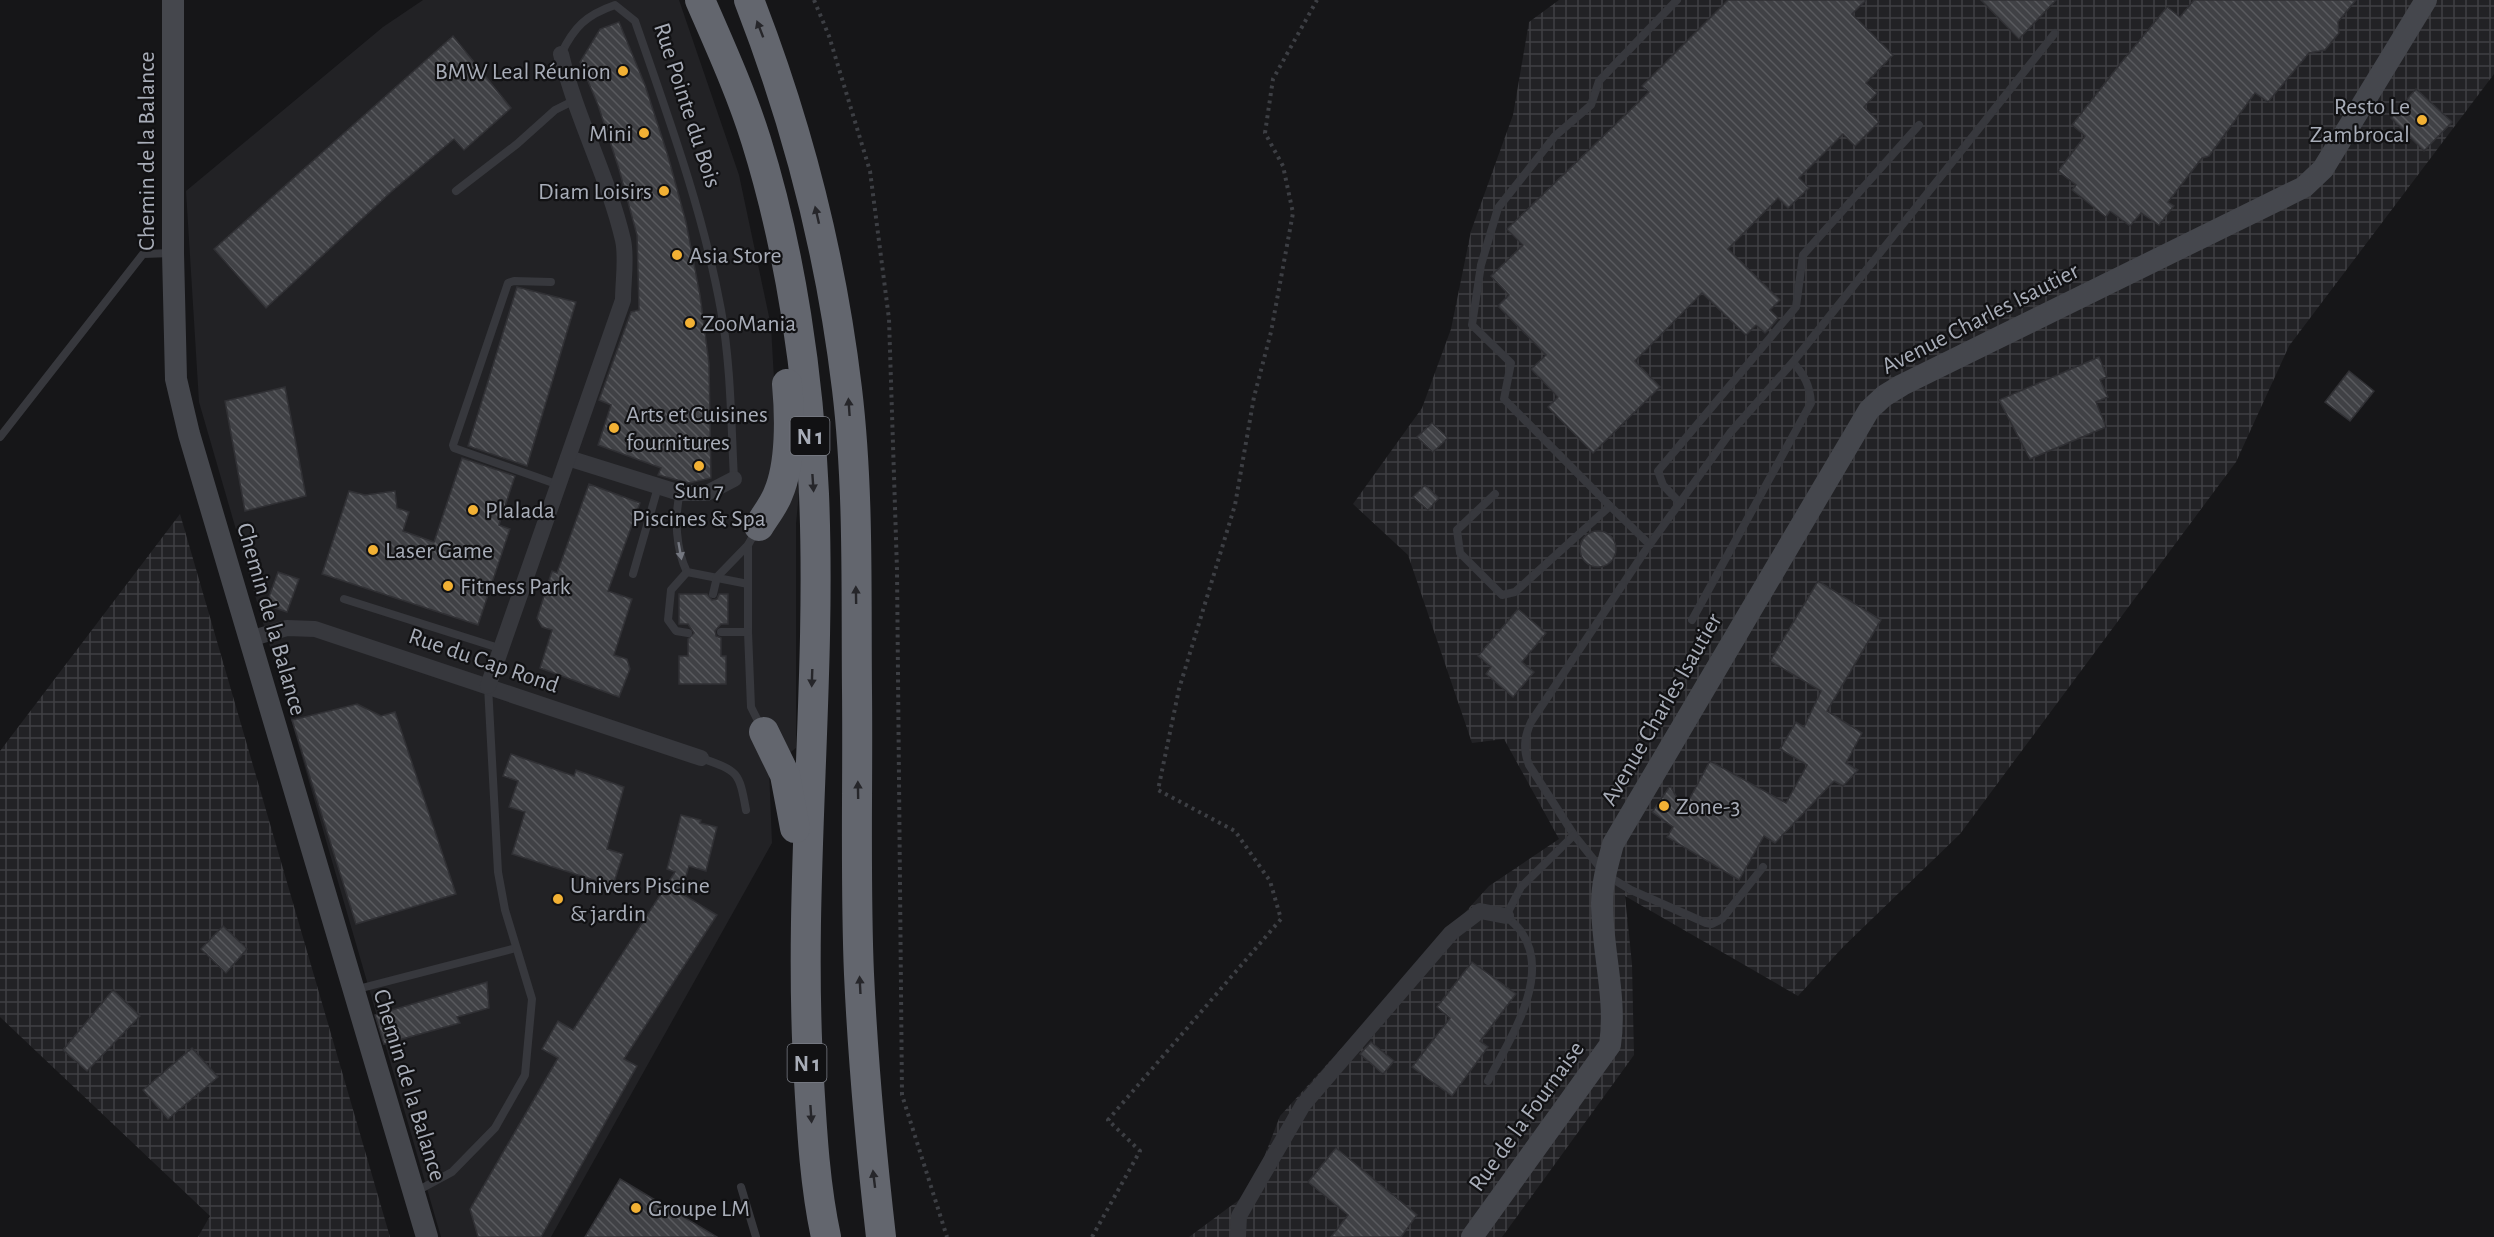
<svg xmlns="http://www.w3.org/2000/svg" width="2494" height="1237" viewBox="0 0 2494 1237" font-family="'Alegreya Sans',sans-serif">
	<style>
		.built { fill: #222225 }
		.industrial { fill: url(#industrial-grid) }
		.building { fill: url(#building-back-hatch); stroke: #303034; stroke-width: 1.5 }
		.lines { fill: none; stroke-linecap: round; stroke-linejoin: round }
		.path { stroke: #3d3f44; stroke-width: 4; stroke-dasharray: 3 4.5; stroke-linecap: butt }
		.lane { stroke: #37383d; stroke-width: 8 }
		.street { stroke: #37383d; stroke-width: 16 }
		.secondary { stroke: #45474d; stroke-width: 22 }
		.highway { stroke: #63666e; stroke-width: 30 }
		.oneway { fill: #26262a }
		.oneway2 { fill: #757881 }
		.poi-dot { fill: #f2b134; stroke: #111113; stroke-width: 2 }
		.labels { text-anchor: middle; stroke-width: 4.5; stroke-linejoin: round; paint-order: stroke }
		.shield { fill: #111113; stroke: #7b7e86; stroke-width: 1.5 }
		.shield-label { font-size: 22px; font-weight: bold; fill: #a8adb8 }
		.poi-label { font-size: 24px; fill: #a8adb8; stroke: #111113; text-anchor: start }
		.street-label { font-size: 24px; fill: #a8adb8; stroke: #111113 }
	</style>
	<defs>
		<pattern id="industrial-grid" width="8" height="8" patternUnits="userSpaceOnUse" patternTransform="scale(1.5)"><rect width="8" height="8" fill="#222225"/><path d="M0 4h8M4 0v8" fill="none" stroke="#3f3f43"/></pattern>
		<pattern id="building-back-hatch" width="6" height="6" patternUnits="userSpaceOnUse" patternTransform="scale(1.5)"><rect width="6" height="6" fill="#404145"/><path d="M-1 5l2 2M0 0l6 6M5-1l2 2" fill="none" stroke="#595a5e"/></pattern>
	</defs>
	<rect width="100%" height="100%" fill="#161618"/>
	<!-- built -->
	<polygon class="built" points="423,0 679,0 739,175 771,326 775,397 799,492 796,524 796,748 769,769 772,843 551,1237 441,1237 199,402 186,191 383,27"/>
	<!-- industrial -->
	<g class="industrial">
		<polygon points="1559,0 2494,0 2494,74 2289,346 2236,462 1960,834 1844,946 1798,996 1625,896 1632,964 1634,1055 1502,1237 1189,1237 1251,1191 1280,1116 1489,886 1559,839 1504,739 1472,743 1408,555 1353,504 1422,408 1451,329 1471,231 1513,115 1529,22"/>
		<polygon points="180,514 390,1237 198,1237 210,1216 0,1017 0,751"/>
	</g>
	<!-- building -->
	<g class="building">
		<polygon points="1728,0 1866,0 1852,14 1893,55 1866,83 1877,93 1864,107 1879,122 1855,146 1843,134 1799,178 1809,188 1788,208 1778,198 1728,249 1780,300 1770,310 1778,318 1770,328 1765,333 1756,325 1746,335 1702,293 1635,361 1660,387 1593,453 1548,407 1558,397 1531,369 1546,355 1498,306 1509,295 1491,276 1523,245 1507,229 1649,92 1642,86"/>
		<polygon points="1981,0 2056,0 2019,39"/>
		<polygon points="2194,0 2356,0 2338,22 2339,33 2325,50 2309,53 2268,102 2255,93 2209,156 2202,158 2168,202 2174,206 2159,225 2141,213 2130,226 2110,211 2106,217 2072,190 2076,185 2058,171 2085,136 2072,125 2120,64 2167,7 2180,17"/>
		<polygon points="619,22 645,85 668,156 686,222 700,295 709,363 711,478 689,483 658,475 661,468 598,445 611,405 599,400 631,312 639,310 637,235 619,169 598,105 580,62 600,29"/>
		<polygon points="453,36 511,108 464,150 454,139 391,192 266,308 214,249"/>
		<polygon points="2416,89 2452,122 2424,151 2391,118"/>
		<polygon points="517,287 576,302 527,466 468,446"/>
		<polygon points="2099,357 2107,377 2100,380 2108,397 2096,402 2106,427 2030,459 1999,400"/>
		<polygon points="2349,371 2374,391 2350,421 2325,402"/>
		<polygon points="285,387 306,496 245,511 225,401"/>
		<polygon points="1432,423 1448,438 1433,452 1417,437"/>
		<polygon points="462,458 515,476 499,525 510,529 478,625 322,574 349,491 365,495 395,491 397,508 409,512 403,531 434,542"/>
		<polygon points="589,484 640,503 608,591 632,599 614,655 627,659 630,669 619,697 540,668 552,630 542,627 537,618 552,571 557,573"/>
		<polygon points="1425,485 1439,498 1428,510 1413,497"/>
		<circle cx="1598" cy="549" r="18"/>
		<polygon points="278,572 299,579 287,612 266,605"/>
		<polygon points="1818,581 1881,620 1827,711 1862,733 1846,763 1858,770 1843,786 1834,781 1775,843 1764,836 1739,880 1667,837 1673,827 1652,812 1670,786 1684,809 1710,761 1786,803 1807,765 1780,749 1796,722 1804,727 1821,691 1770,661"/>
		<polygon points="679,594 707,594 712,600 717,599 719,594 728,594 728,624 721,624 715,631 716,636 721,638 721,656 726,656 726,684 679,684 679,656 688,656 688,639 694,633 688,624 679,624"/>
		<polygon points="1518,609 1546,633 1522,662 1534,672 1513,697 1486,674 1491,667 1478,656"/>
		<polygon points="357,704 381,716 395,712 456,894 356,924 292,720"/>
		<polygon points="511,754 574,776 576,770 624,787 607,849 623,854 613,886 512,854 525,812 509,807 518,781 503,776"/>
		<polygon points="681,815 701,820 700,823 717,827 706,871 689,866 681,893 717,915 624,1059 637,1066 541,1237 478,1237 470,1209 558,1058 542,1049 558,1021 573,1030 675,872 667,869"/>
		<polygon points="223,926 247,949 226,973 201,949"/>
		<polygon points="1472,962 1516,994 1480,1041 1488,1047 1452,1096 1412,1067 1450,1018 1437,1007"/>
		<polygon points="487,982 489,1008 457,1017 460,1023 384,1044 375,1015"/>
		<polygon points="113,990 140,1016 87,1071 63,1050"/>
		<polygon points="1371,1042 1394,1061 1383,1074 1360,1054"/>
		<polygon points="192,1048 218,1077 168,1119 143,1090"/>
		<polygon points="1336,1148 1417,1215 1401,1237 1331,1237 1348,1215 1308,1182"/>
		<polygon points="620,1179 717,1237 585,1237"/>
	</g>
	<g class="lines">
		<!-- path -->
		<g class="path">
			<polyline points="814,0 829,36 870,171 889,319 897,570 902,1095 947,1237"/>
			<polyline points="1092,1237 1140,1151 1108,1120 1281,919 1270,881 1235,831 1158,790 1179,689 1235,505 1254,397 1271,332 1293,213 1283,166 1265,133 1273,79 1317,0"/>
		</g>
		<!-- lane -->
		<g class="lane">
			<path d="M561 54C574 27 586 15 615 5L635 21C668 116 703 211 721 310 731 365 731 423 734 479"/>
			<polyline points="456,191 517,144 555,110 575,100"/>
			<polyline points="551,282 514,281 508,283 453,445 454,448 559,485"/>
			<polyline points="0,437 143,254 172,253"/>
			<path d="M680 493C674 517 676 550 687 572L748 584"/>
			<polyline points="1495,494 1457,530 1460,553 1502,595 1515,592 1610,506 1650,545"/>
			<polyline points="1680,503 1663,485 1658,471 1796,307 1803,255 1919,125"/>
			<polyline points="1610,506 1504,399 1511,363 1472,325 1481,265 1498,208 1555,136 1591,105 1599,81 1677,0"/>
			<polyline points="757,529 748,545 748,632 751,707 761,727"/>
			<polyline points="687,572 671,590 668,620 676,631 688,633"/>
			<polyline points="633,574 658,487"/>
			<polyline points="713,594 717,577 748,545"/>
			<polyline points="344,599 502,649"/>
			<path d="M1692 620 1811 403C1810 385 1804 375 1793 362"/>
			<polyline points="721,632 748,632"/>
			<path d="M701 758C738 771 739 771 746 810"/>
			<path d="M1763 867 1722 919 1712 924 1706 923 1631 890 1606 875 1574 835 1529 765C1523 749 1524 738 1531 722L1645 551 1730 433 1793 362 2055 33"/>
			<polyline points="354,990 516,948"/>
			<path d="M1488 1081C1508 1042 1552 977 1522 933 1518 926 1511 921 1506 916L1521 887 1574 835"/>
			<polyline points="741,1187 756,1237"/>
			<polyline points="415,1192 452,1172 495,1128 525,1075 532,999 505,910 498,872 488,686"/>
		</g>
		<!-- street -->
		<g class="street">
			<polyline points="568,458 680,493 707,493 734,479"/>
			<polyline points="249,639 287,628 315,629 701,758"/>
			<path d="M488 686 623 300C623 281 627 258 623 240 608 176 576 118 561 54"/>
			<polyline points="1238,1237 1239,1216 1303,1105 1451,933 1480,911 1506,916"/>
		</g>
		<!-- secondary -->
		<g class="secondary">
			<polyline points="173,0 173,253 176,379 189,434 427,1237"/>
			<path d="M1472 1237 1610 1045C1617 998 1602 951 1602 903 1602 883 1608 863 1613 844L1869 410 1884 396 1902 385 2304 187 2323 169 2426 0"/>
		</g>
		<!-- highway -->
		<g class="highway">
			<path d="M700 0C720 46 741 92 756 140 791 252 809 378 814 494 822 690 797 885 809 1080 812 1132 815 1186 826 1237"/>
			<path d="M749 0C798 126 831 255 847 389 859 489 856 591 857 691 858 785 855 880 859 974 863 1062 871 1149 881 1237"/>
			<path d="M759 526C765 516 774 505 778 494 791 464 790 416 787 384"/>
			<polyline points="764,732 785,775 795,828"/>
		</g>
	</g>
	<!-- one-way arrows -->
	<defs><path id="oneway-solid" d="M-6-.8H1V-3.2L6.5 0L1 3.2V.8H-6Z" transform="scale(1.5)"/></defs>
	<g class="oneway">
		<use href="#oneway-solid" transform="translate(760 29) rotate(-111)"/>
		<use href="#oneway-solid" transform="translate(817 215) rotate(-103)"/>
		<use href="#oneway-solid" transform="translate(849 407) rotate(-94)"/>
		<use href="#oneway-solid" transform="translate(813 483) rotate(86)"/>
		<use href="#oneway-solid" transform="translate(856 595) rotate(-91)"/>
		<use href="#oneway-solid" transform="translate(812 678) rotate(92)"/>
		<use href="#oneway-solid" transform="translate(858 790) rotate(-91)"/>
		<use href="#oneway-solid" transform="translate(860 985) rotate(-93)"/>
		<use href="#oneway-solid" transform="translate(811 1114) rotate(86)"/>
		<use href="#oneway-solid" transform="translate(874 1179) rotate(-97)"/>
	</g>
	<use class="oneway2" href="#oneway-solid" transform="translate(680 551) rotate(80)"/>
	<!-- markers -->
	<g class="poi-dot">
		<circle cx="623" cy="71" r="6"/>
		<circle cx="2422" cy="120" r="6"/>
		<circle cx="644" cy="133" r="6"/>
		<circle cx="664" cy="191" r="6"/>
		<circle cx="677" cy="255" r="6"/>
		<circle cx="690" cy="323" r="6"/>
		<circle cx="614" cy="428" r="6"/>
		<circle cx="699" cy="466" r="6"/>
		<circle cx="473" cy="510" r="6"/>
		<circle cx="373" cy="550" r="6"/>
		<circle cx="448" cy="586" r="6"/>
		<circle cx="1664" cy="806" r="6"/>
		<circle cx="558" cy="899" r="6"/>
		<circle cx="636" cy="1208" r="6"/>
	</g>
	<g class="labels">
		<!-- shield labels -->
		<g class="shield">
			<rect x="790.5" y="417" width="39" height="38" rx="4.5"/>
			<rect x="787.5" y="1044" width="39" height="38" rx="4.5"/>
		</g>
		<g class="shield-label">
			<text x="810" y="444">N 1</text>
			<text x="807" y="1071">N 1</text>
		</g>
		<!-- poi labels -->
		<g class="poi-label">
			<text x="611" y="79" text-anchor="end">BMW Leal Réunion</text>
			<text x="2410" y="114" text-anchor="end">Resto Le<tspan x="2410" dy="28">Zambrocal</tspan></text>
			<text x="632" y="141" text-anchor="end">Mini</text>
			<text x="652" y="199" text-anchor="end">Diam Loisirs</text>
			<text x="689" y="263">Asia Store</text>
			<text x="702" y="331">ZooMania</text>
			<text x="626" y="422">Arts et Cuisines<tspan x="626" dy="28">fournitures</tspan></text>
			<text x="699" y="498" text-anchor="middle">Sun 7<tspan x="699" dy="28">Piscines &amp; Spa</tspan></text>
			<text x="485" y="518">Plalada</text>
			<text x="385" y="558">Laser Game</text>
			<text x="460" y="594">Fitness Park</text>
			<text x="1676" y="814">Zone-3</text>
			<text x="570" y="893">Univers Piscine<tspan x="570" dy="28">&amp; jardin</tspan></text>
			<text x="648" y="1216">Groupe LM</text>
		</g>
		<!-- street labels -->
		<g class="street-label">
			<text transform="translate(688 105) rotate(72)" y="8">Rue Pointe du Bois</text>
			<text transform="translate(146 151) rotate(-90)" y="8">Chemin de la Balance</text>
			<text transform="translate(1980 318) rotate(-27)" y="8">Avenue Charles Isautier</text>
			<text transform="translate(272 619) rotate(74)" y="8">Chemin de la Balance</text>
			<text transform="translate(484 660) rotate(19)" y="8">Rue du Cap Rond</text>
			<text transform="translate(1661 709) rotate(-60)" y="8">Avenue Charles Isautier</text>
			<text transform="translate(410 1085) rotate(73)" y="8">Chemin de la Balance</text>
			<text transform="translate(1526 1116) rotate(-54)" y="8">Rue de la Fournaise</text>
		</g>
	</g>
</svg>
